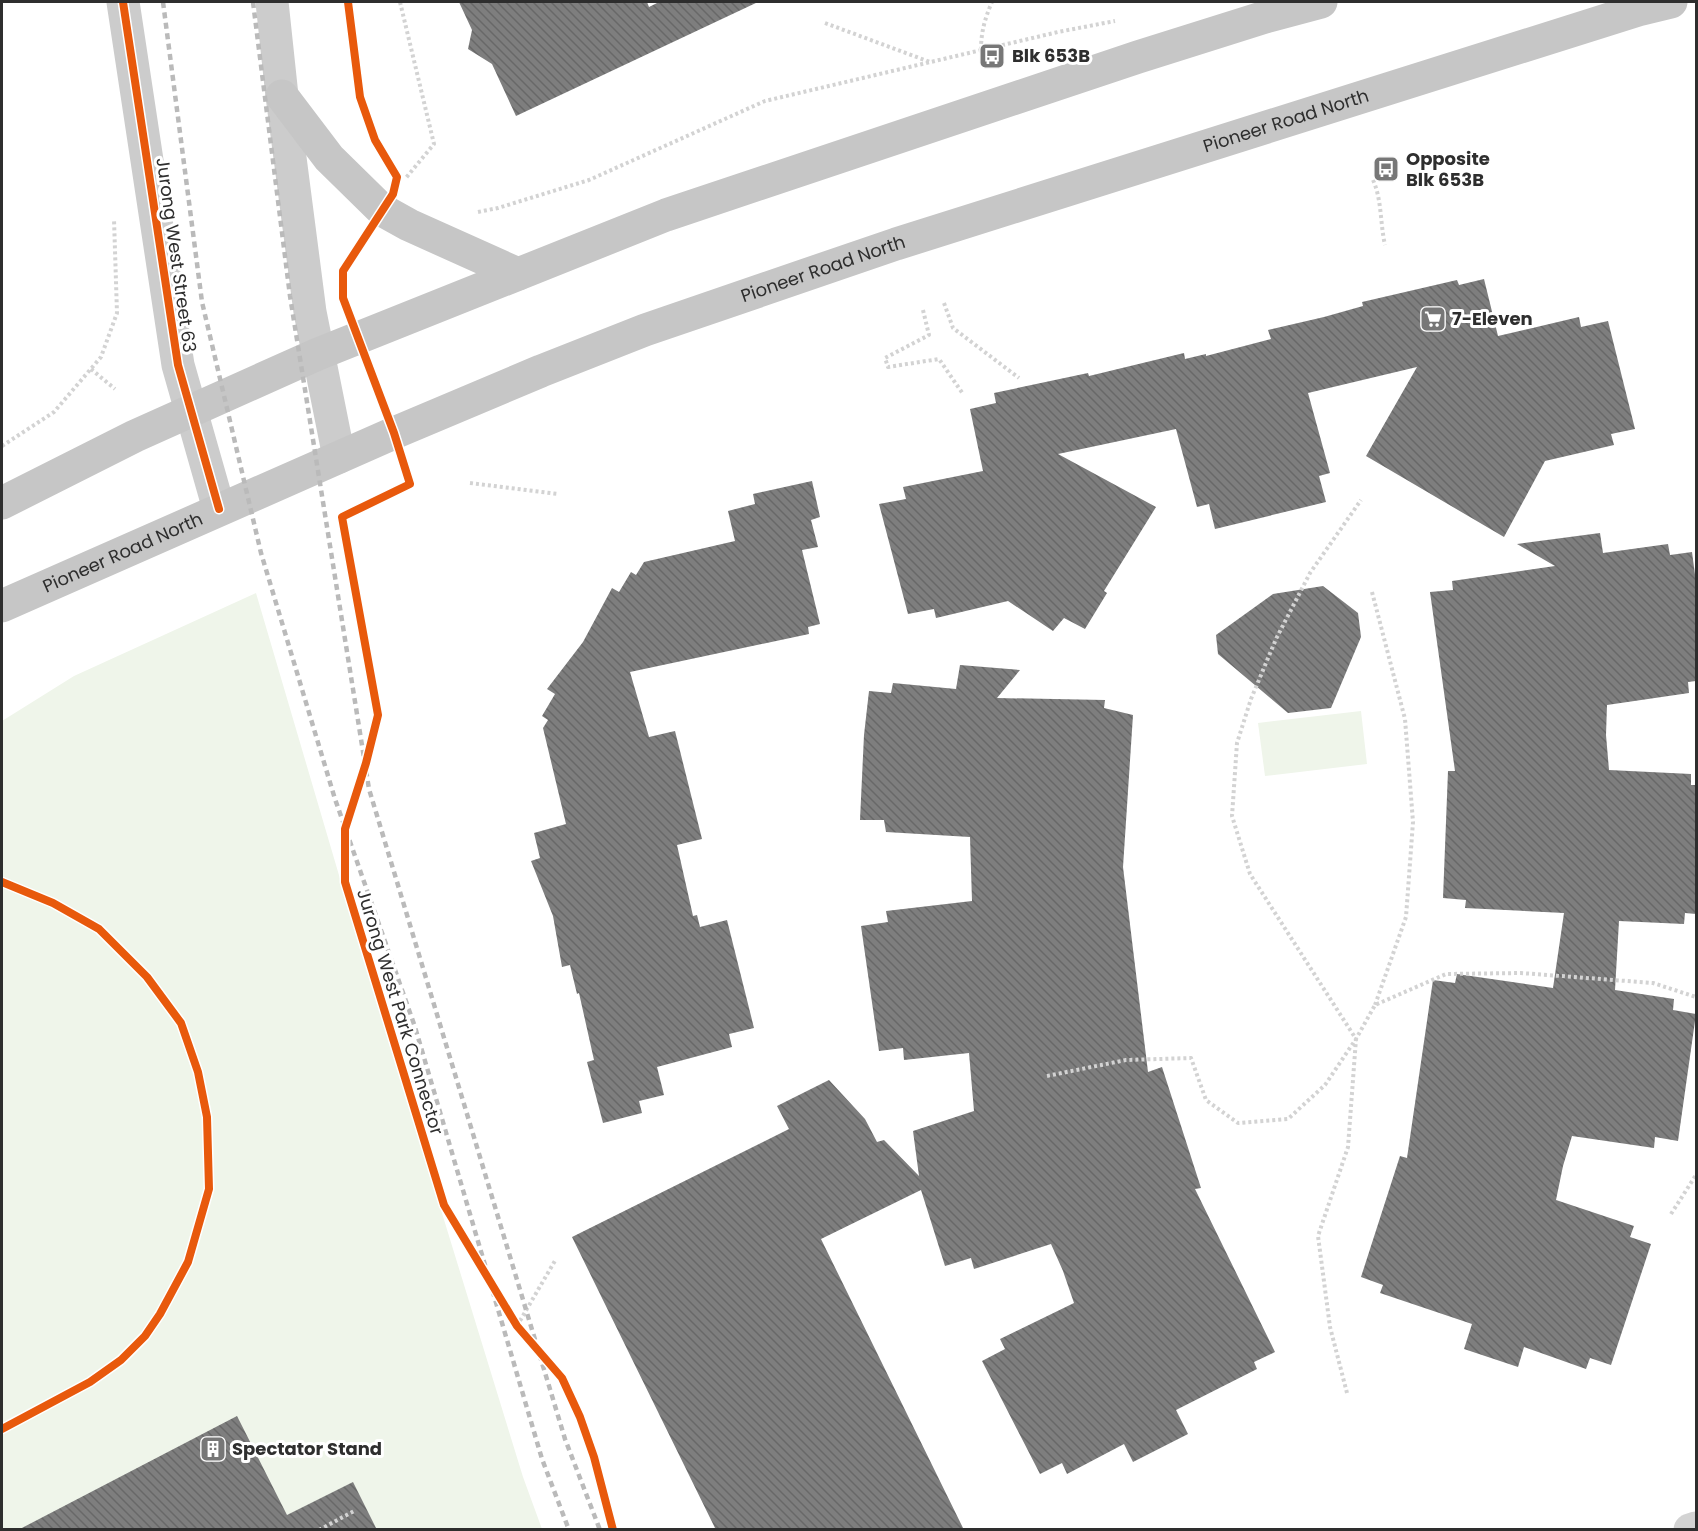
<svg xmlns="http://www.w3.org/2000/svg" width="1698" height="1531" viewBox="0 0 1698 1531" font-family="Poppins,sans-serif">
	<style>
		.park { fill: #eff5ea }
		.building { fill: url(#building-back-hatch) }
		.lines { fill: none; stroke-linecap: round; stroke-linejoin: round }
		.path { stroke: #d3d3d3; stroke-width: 4; stroke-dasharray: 3 3; stroke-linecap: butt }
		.street { stroke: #d3d3d3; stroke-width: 33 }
		.secondary { stroke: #ccc; stroke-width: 33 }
		.primary { stroke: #c6c6c6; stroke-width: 33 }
		.rail { stroke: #bababa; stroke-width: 4.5; stroke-dasharray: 6 4.5; stroke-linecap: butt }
		.cycleway-casing { stroke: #fff; stroke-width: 11 }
		.cycleway { stroke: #e8590c; stroke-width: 8 }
		.labels { text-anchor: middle; stroke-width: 6; stroke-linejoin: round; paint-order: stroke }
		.poi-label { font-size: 18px; font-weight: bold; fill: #2e2e2e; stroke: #fff; text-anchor: start }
		.street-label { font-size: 18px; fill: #2e2e2e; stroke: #fff }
	</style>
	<defs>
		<pattern id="building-back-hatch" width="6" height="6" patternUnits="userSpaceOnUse" patternTransform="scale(1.5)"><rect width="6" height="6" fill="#7e7e7e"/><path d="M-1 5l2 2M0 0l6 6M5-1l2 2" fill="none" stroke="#686868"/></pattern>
	</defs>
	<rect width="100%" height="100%" fill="#fff"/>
	<!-- park -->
	<g class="park">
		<polygon points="256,593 356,933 523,1477 542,1529 2,1530 2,721 74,676"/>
		<polygon points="1361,711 1367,764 1265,776 1258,723"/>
	</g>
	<!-- building -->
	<g class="building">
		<polygon points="459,2 647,2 649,7 659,2 758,2 516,116 492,64 468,49 472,30"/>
		<polygon points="1484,279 1498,336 1579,317 1581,327 1608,321 1635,429 1611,434 1614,445 1545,461 1504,537 1366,456 1417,367 1308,393 1330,473 1319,476 1326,502 1215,529 1209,504 1197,507 1176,429 1058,454 1156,507 1104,591 1107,593 1085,629 1064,618 1053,631 1008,601 936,618 934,609 908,614 879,504 906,499 903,487 983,471 970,409 996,403 994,393 1088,373 1089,376 1184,353 1185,359 1206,354 1206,356 1271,339 1268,330 1324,317 1363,306 1362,302 1457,280 1459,285"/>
		<polygon points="812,481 820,517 811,520 818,547 802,550 820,624 808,627 809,634 630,672 649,737 675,731 702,839 677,845 693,916 697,915 700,927 727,920 754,1028 729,1034 732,1047 657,1067 664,1095 639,1101 642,1113 603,1123 587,1062 594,1060 579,993 577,994 570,965 562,967 553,916 531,861 540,858 534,833 566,824 543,728 548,720 542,716 555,694 547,689 583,642 612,588 619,592 631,572 636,575 644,562 735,541 728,511 755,504 753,494"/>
		<polygon points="1600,533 1603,553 1668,544 1670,555 1692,552 1696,582 1696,681 1688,682 1689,693 1607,705 1606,735 1609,770 1691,774 1691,785 1696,785 1696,914 1685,913 1684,924 1619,921 1615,990 1674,999 1673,1010 1696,1014 1678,1141 1655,1137 1654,1148 1572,1136 1563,1166 1556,1200 1634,1226 1630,1237 1651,1244 1611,1365 1590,1358 1586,1369 1524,1347 1518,1367 1464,1349 1472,1324 1380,1293 1383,1285 1361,1277 1400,1156 1407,1158 1433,980 1455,983 1457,974 1553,988 1564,913 1465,908 1466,900 1443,898 1448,771 1455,771 1430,592 1453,590 1452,581 1555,566 1517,544"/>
		<polygon points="1323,586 1358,613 1361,637 1331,708 1288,713 1218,654 1216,635 1273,594"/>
		<polygon points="960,665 1020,670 997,698 1105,700 1104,708 1133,715 1123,867 1148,1072 1162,1067 1201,1188 1195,1189 1275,1352 1254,1362 1257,1369 1176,1410 1188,1434 1133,1462 1124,1444 1067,1474 1062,1463 1040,1474 982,1361 1005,1349 1000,1339 1074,1303 1063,1271 1051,1244 974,1269 971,1258 945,1266 921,1190 821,1239 964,1530 716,1530 572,1237 789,1129 777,1106 829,1080 865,1119 877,1142 884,1140 919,1176 913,1131 974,1111 969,1053 904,1060 903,1048 879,1051 861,926 888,922 886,911 972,901 970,837 886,832 884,820 860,820 864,735 869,691 891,693 893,683 956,689"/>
		<polygon points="237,1416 287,1515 353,1482 377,1530 18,1530"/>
	</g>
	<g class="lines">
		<!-- path -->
		<g class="path">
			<polyline points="400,2 434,144 405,179"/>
			<polyline points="825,23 930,62"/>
			<path d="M981 50C981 32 985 18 992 2"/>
			<path d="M1373 180C1382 200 1380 223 1385 245"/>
			<polyline points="478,212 498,208 589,180 765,101 1058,32 1115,21"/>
			<polyline points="944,303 953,328 1019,378"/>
			<polyline points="923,310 929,335 885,358 888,367 939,359 963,394"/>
			<polyline points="91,369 115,389"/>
			<polyline points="2,446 54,412 101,357 117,313 114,219"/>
			<polyline points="470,483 558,494"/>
			<polyline points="1372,592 1405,719 1413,822 1406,917 1375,1005"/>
			<polyline points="1047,1076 1126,1060 1191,1058 1206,1100 1238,1123 1288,1119 1325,1085 1356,1039 1375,1005 1446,974 1521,973 1653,983 1696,997"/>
			<polyline points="1671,1214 1696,1175"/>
			<polyline points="517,1326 556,1259"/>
			<polyline points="1347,1393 1330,1327 1318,1236 1348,1147 1356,1039 1250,874 1232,816 1237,743 1251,699 1276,639 1310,573 1361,500"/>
			<polyline points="319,1530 354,1511"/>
		</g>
		<!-- street -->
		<polyline class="street" points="1690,1530 1696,1528"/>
		<!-- secondary -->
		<g class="secondary">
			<polyline points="123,2 178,365 219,509"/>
			<polyline points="272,2 282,96 310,312 339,457"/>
		</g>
		<!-- primary -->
		<g class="primary">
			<polyline points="282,96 329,158 382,210 409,225 518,274"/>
			<polyline points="2,503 135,436 318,354 666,215 1138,57 1265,17 1321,2"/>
			<path id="s1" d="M2 606 394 433 541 371 645 330 896 244 1638 10 1671 2"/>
		</g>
		<!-- rail -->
		<g class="rail">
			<polyline points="163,2 202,302 261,553 335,799 415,1027 542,1459 569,1530"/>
			<polyline points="253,2 290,296 369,789 565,1439 600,1530"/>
		</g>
		<!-- cycleway casing -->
		<g class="cycleway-casing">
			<g id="cycleway">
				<polyline points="123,2 178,365 219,509"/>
				<polyline points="348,2 360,97 375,140 397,177 393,194 343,271 343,298 394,433 410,484 342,517 378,715 366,763 345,829 345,882 444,1205 517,1326 562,1378 580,1417 594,1457 613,1530"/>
				<polyline points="2,882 53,903 99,929 147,977 181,1023 198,1072 207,1117 209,1189 188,1262 160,1314 145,1336 121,1360 90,1382 2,1429"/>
			</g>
		</g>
		<!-- cycleway -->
		<use href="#cycleway" class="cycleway"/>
	</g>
	<!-- icons -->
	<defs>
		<g id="bus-square" transform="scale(1.35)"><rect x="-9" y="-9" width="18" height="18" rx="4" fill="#777" stroke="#fff"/><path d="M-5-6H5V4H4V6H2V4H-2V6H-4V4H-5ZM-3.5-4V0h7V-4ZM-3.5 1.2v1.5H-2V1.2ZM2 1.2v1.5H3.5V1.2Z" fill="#fff"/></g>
		<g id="supermarket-square" transform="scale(1.35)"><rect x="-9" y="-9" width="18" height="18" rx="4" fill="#777" stroke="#fff"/><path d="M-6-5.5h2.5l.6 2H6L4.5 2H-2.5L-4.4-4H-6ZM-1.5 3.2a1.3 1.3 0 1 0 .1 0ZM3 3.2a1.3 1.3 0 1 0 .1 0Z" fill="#fff"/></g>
		<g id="building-square" transform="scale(1.35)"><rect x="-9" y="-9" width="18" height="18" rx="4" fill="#777" stroke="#fff"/><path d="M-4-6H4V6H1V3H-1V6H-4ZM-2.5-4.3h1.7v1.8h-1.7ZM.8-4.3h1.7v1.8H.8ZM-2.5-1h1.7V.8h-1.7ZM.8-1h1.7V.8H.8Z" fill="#fff"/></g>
	</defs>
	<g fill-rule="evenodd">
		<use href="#bus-square" x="992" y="56"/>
		<use href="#bus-square" x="1386" y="169"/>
		<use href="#supermarket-square" x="1433" y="319"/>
		<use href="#building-square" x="213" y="1449"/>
	</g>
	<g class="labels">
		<!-- poi labels -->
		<g class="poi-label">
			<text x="1012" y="62">Blk 653B</text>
			<text x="1406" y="165">Opposite<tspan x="1406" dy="21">Blk 653B</tspan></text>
			<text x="1452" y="325">7-Eleven</text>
			<text x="232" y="1455">Spectator Stand</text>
		</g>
		<!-- street labels -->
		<g class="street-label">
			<text dy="6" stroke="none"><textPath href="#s1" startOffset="1374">Pioneer Road North</textPath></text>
			<text transform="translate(176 255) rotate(82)" y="6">Jurong West Street 63</text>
			<text dy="6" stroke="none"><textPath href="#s1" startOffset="888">Pioneer Road North</textPath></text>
			<text dy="6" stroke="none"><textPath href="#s1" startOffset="132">Pioneer Road North</textPath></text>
			<text transform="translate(400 1012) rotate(73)" y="6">Jurong West Park Connector</text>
		</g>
	</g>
	<!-- border -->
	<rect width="1698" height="1531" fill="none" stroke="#2e2e2e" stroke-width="6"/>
</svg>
